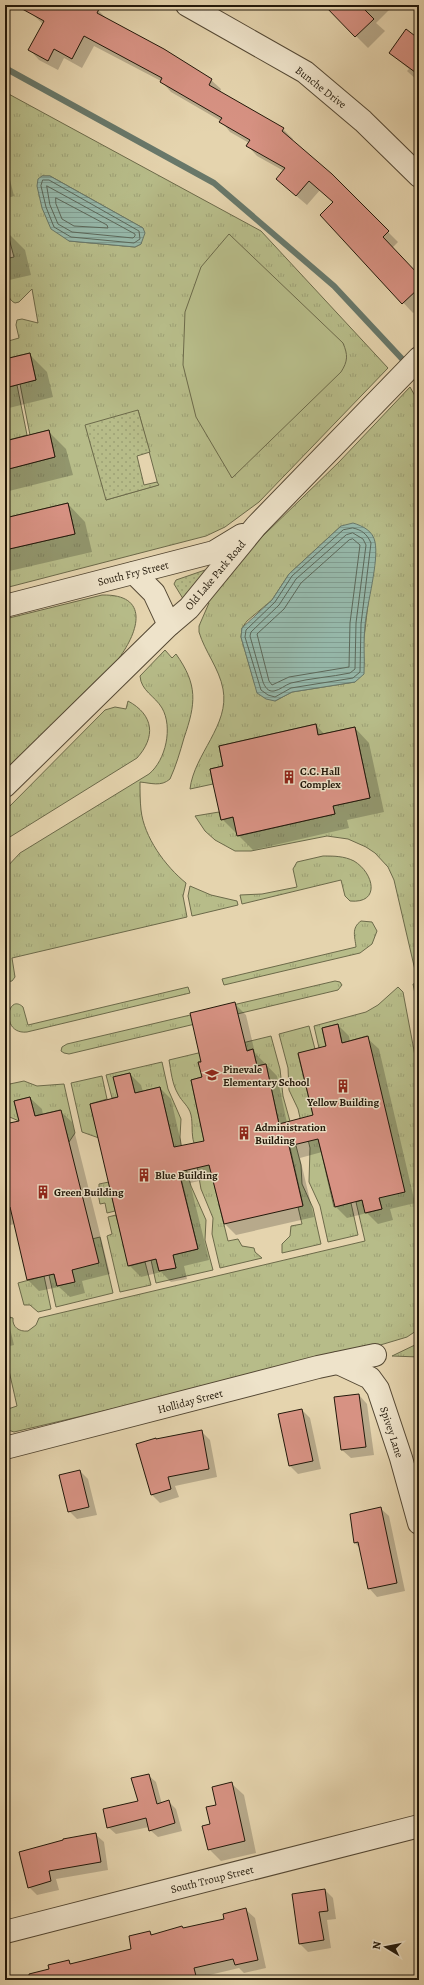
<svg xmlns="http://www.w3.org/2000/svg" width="424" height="1985" viewBox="0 0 424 1985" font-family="Alegreya,serif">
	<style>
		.grass { fill: url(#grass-tufts); stroke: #6c6a4a; fill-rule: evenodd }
		.garden { fill: url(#garden-dots); stroke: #6c6a4a }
		.pitch { fill: #b7bc89; stroke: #6c6a4a }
		.water { fill: url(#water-rules); stroke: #68786a }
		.shadow { fill: #0003 }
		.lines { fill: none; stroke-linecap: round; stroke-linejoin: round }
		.shore { stroke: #5c685a; stroke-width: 1 }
		.stream { stroke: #68786a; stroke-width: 6 }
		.building { fill: #d79283; stroke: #22180a }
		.minor-casing { stroke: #534733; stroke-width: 24 }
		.minor { stroke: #eee3ca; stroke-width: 22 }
		.labels { text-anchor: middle; stroke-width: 3; stroke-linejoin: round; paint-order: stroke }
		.street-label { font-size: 11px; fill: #22180a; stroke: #eee3ca }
		.poi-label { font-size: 11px; font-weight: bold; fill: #22180a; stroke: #eee3ca; text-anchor: start }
	</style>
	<defs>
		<pattern id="grass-tufts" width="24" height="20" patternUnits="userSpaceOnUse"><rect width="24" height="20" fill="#b7bc89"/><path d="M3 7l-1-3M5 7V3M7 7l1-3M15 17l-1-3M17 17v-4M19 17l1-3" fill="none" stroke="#9da175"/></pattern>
		<pattern id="garden-dots" width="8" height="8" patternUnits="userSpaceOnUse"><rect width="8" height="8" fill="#b7bc89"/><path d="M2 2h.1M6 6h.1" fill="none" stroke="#9da175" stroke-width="1.8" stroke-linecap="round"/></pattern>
		<pattern id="water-rules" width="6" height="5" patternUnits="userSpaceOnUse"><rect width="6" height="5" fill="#96b8aa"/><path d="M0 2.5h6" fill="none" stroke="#819d91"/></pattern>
	</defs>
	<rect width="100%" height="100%" fill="#e5d4ae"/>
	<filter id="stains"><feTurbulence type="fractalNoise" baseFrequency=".005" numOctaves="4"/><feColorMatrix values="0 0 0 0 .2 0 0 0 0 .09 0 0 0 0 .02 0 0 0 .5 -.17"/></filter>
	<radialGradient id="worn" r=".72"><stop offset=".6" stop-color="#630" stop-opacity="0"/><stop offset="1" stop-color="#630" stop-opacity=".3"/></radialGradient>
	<!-- grass -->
	<g class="grass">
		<path d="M5 92 261 231 388 368 259 502 225 527 206 536 5 588V550L75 534 68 503 5 518V470L55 457 49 430 30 435 20 384 36 380 30 353 5 359V342L19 338 16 325 17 320 22 319 38 323 32 289 19 302 15 303C3 298 5 271 5 259L14 257 7 231H5ZM42 176H50L143 228 141 244 135 247 69 241ZM138 410 158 485 106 500Z"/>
		<polygon points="17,385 27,435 5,441 5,388"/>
		<path d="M410 387 419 403V1013L413 984 418 983 394 880 388 867 375 853 366 847 348 839 327 836 251 851H235L215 840 205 831 195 816 219 812 221 820 233 817 238 836 335 814 333 806 370 798 355 727 318 735 316 724 219 746 223 766 210 769 213 784 190 789C194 754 230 725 223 689 219 668 205 652 199 632V626L209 603 203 600 229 569 339 462ZM341 526 369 595 363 647 364 664 355 682 292 692 275 701 255 685 241 637 242 628 247 621 272 600 289 574Z"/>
		<path d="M102 595C150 594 139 631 119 658L5 771V619Z"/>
		<path d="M165 650 172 658 176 654C198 685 196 703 184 738 180 752 176 766 170 779 161 787 151 783 140 782 140 791 140 801 141 810 144 837 165 866 186 883L183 896 187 917 12 958 15 977 12 981 5 982V869L20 853 149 774C166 760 173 727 162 708 155 696 141 691 140 676Z"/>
		<path d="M128 701C154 715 156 737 137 758L5 840V811L105 710 115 707 126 709Z"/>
		<path d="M323 856C334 856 344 856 354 861 374 873 381 904 350 901L345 896 341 880 242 904 240 895 262 894 297 887 293 869 297 862Z"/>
		<polygon points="190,886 211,895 237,901 238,905 192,916 188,896"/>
		<path d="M361 921 372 922 377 931 372 944 360 953 224 985 222 979 356 947C355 937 351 928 361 921Z"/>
		<polygon points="335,981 340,982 342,985 338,990 69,1054 64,1053 61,1051 62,1047 67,1044"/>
		<path d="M188 987 190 993 27 1032C0 1035 7 992 23 1007L28 1025Z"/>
		<path d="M398 987 403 992 419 1077V1329L407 1337 367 1349 14 1432 5 1429V1410L17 1406 5 1353V1316L13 1318C12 1327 19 1332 28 1331L36 1325 39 1318 365 1241 356 1202 362 1200 366 1213 382 1209 379 1198 367 1036 342 1043 338 1024 322 1028 326 1047 319 1048 314 1026 366 1012 378 1005Z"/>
		<polygon points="309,1026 315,1049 298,1054 314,1119 301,1122 298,1109 289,1090 288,1068 279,1034"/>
		<polygon points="271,1036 280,1069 283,1096 291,1125 279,1124 266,1064 257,1066 253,1049 232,1054 230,1046"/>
		<path d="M215 1049 216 1058 199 1062 202 1077 191 1080 205 1145 194 1143C191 1134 193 1124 191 1115 189 1106 182 1102 178 1094 172 1084 171 1071 169 1060Z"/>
		<polygon points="162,1062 168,1089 181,1119 180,1137 182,1151 175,1152 160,1087 135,1093 130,1073 114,1077 118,1097 112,1098 106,1075"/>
		<polygon points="102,1076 107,1099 90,1104 99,1138 82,1132 71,1083"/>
		<polygon points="24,1081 37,1086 64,1084 75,1133 69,1142 60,1110 35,1116 30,1097 14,1101 19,1121 5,1115 5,1085"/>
		<polygon points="317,1133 334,1207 351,1203 358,1235 328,1242 320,1206 309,1182 310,1148 307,1135"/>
		<polygon points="294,1138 301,1165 302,1184 313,1208 321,1244 282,1253 282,1244 290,1236 291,1226 302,1224 298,1207 303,1205 288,1139"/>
		<polygon points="208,1159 228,1241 238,1239 242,1246 254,1248 255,1252 262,1258 220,1268 212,1234 213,1218 201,1189 196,1161"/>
		<polygon points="185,1165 191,1186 206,1220 205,1240 213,1270 156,1283 151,1260 156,1259 159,1271 176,1268 173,1255 198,1249 178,1166"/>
		<polygon points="109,1182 115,1211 107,1213 105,1203 100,1204 97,1188 99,1188 99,1184"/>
		<polygon points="116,1215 129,1266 145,1262 151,1285 120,1292 107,1236 112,1234 108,1217"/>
		<polygon points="100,1237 113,1293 56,1307 49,1275 54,1274 57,1286 74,1282 72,1270 92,1239"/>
		<polygon points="44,1276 51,1309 38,1312 30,1305 24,1305 18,1283"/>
		<polygon points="419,1343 419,1357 392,1356"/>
	</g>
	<!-- garden -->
	<g class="garden">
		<polygon points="138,410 150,452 137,456 144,485 157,482 159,485 106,500 85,425"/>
		<polygon points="208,569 185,602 174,584 176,580"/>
	</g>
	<!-- pitch -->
	<path class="pitch" d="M229 234 343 343C348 355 348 361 341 372L232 478 196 417 183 365 185 312 201 267Z"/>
	<!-- water -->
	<g class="water">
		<polygon points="42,176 50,176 143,228 145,233 141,244 135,247 69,241 51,229 42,208 37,186 38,179"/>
		<path d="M353 523C363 526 373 531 375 542 379 561 367 604 365 625 363 641 365 657 364 674L355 682 292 692 275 701 266 699 257 693 241 637 242 628 272 600 289 574 341 526Z"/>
	</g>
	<!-- shadow -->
	<g class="shadow">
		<polygon points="35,5 89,5 98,10 108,20 211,80 221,89 220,92 283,129 293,139 292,141 331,175 398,242 392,248 419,276 419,308 413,313 321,215 334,202 320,190 307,205 287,188 284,171 257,156 248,146 249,143 230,132 221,121 171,92 161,81 94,46 82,68 64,58 58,70 39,60 30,50 43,24 31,13"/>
		<polygon points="325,5 391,5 392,7 376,23 385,31 368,48"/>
		<polygon points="419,40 419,82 407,71 409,69 390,53"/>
		<polygon points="5,169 8,172 14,196 5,199"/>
		<polygon points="5,232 7,232 25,250 31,275 5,281"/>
		<polygon points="29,354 47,372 53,397 5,409 5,360"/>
		<polygon points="48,431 66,449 73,475 5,492 5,442"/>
		<polygon points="68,504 85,522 92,552 5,572 5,519"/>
		<polygon points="316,725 325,735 355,728 369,743 384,812 347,820 349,828 253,850 222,819 224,767"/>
		<polygon points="234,1003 246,1015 255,1053 277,1076 287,1123 314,1116 327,1047 338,1025 349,1036 350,1042 367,1038 379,1049 415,1203 390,1209 393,1220 378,1224 367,1213 347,1218 335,1206 322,1152 300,1158 314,1217 236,1235 225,1224 213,1178 190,1183 209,1260 184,1266 187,1279 171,1282 161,1272 141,1277 129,1265 119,1098 130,1074 141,1085 143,1092 160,1088 171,1099 182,1147 205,1142 202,1062"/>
		<polygon points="30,1098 42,1109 43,1115 60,1111 72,1122 110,1274 82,1281 85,1293 70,1297 59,1287 39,1291 28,1280 15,1224 5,1226 5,1125 20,1121"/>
		<polygon points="5,1293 11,1319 8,1320 14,1345 5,1347"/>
		<polygon points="359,1395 367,1404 374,1455 351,1458 342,1450 335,1398"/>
		<polygon points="302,1410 310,1418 321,1469 298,1474 290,1466"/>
		<polygon points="201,1431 210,1440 217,1477 175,1486 179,1497 160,1503 152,1495 157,1440"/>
		<polygon points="80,1471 88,1479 97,1515 77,1519 69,1511"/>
		<polygon points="380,1508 389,1516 405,1591 377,1597 369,1588 361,1549 355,1543 351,1515"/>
		<polygon points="148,1775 156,1782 162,1804 169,1802 176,1809 182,1831 158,1837 150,1830 149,1827 116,1834 108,1827 139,1802"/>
		<polygon points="232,1784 244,1795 256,1853 221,1861 209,1849 211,1825 217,1805"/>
		<polygon points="95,1834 104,1842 108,1870 56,1879 59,1890 37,1895 29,1887"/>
		<polygon points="325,1890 333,1898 336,1919 327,1920 331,1948 308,1952 300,1944"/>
		<polygon points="246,1910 255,1918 266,1968 244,1973 239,1968 201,1977 202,1980 52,1980 68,1961 72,1965 133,1950 150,1932 153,1935 184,1929 226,1919"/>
	</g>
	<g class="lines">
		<!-- shore -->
		<g class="shore">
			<polygon points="43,180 49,180 139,231 140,239 134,243 71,237 54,227 46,207 41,186"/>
			<polygon points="47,186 135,234 135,236 133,238 72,232 58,224 50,205"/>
			<polygon points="56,198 107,225 108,228 74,226 62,219 56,204"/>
			<path d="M353 528C362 530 367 534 371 543L361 624 360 672 353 678 291 688 275 697 268 695 261 690 245 637 246 630 275 602 292 576 343 530Z"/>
			<path d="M353 533 363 539 366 545 356 623 355 669 350 673C331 677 311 678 291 683 285 685 280 690 274 691 268 692 265 687 263 682L250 636 251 632 279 605 296 579 346 535Z"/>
			<polygon points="353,539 360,545 350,623 349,667 289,677 272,685 269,681 257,634 284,609 301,583 349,540"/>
		</g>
		<!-- stream -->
		<polyline class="stream" points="5,68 214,183 334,286 419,377"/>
	</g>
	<!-- building -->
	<g class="building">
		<polygon points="15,5 101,5 97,13 164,49 212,79 209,85 284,128 282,131 332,174 389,231 383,237 419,275 419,288 402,304 320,215 333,202 309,181 296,196 276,179 285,168 246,146 250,140 219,122 222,118 160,82 162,78 84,36 72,59 54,49 48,61 28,50 44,21"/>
		<polygon points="324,5 360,5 374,19 355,37"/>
		<polygon points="406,29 419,39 419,75 389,53"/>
		<polygon points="30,353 36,380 5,388 5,359"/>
		<polygon points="49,430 55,457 5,470 5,441"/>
		<polygon points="68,503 75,534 5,550 5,518"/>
		<polygon points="316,724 318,735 355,727 370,798 333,806 335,814 237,836 233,817 221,820 213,784 210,769 223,766 219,746"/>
		<polygon points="235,1002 247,1051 253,1049 257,1066 266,1064 279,1124 313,1115 298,1053 326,1046 322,1028 338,1024 342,1043 368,1036 405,1192 379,1198 382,1209 365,1213 362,1200 335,1207 318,1139 289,1146 303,1206 224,1224 209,1165 179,1172 198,1249 173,1255 176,1268 159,1271 156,1259 128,1266 90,1104 118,1097 113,1077 130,1073 135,1093 160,1087 174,1147 204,1141 191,1080 202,1077 198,1062 201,1062 190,1013"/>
		<polygon points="30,1097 35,1116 61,1110 99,1263 72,1270 75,1282 57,1286 54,1274 27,1280 10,1207 5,1208 5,1124 19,1121 14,1101"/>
		<polygon points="359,1394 366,1447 341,1450 334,1397"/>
		<polygon points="302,1409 313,1461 289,1466 278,1414"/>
		<polygon points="202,1430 209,1469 168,1477 171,1489 151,1495 136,1444 156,1438 156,1439"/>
		<polygon points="80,1470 89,1507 68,1512 59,1475"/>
		<polygon points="381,1507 397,1583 368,1589 358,1542 354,1543 350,1514"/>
		<polygon points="149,1774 157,1804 169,1800 175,1823 149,1831 146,1818 107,1828 103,1809 138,1801 131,1778"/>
		<polygon points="232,1782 245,1841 208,1850 202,1826 210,1824 206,1807 216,1805 212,1787"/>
		<polygon points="96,1833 101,1862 49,1871 51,1881 28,1888 19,1852 63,1840 63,1839"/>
		<polygon points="325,1889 328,1911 319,1912 324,1940 299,1944 292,1894"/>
		<polygon points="246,1908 258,1960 235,1965 233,1959 194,1968 197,1980 29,1980 29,1974 49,1969 48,1965 69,1960 70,1964 131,1949 129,1936 150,1931 151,1935 182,1926 183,1928 224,1919 223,1914"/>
	</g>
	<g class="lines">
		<!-- minor casing -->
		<g class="minor-casing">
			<g id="minor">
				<polyline points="187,5 305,72 363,121 419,176"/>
				<polyline points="134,573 154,593 169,625"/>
				<polyline points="5,606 214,552 242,535"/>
				<polyline points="5,786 169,625 189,608 256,526 419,358"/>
				<polyline points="338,1363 370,1378 378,1389 401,1458 419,1523"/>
				<polyline points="5,1448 318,1367 375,1355"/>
				<polyline points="5,1932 419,1826"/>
			</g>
		</g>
		<!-- minor -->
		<use href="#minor" class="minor"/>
	</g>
	<!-- icons -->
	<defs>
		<g id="building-bare" transform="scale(1.08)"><path d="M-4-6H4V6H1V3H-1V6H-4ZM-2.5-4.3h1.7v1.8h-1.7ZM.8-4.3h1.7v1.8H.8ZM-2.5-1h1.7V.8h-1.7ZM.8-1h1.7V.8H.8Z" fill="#8f2418" stroke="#eee3ca" stroke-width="2.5" paint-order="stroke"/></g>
		<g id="school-bare" transform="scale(1.08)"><path d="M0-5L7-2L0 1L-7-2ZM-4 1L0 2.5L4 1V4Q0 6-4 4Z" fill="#8f2418" stroke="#eee3ca" stroke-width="2.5" paint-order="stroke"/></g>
	</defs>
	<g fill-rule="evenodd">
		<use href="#building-bare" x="289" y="777"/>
		<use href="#school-bare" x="212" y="1075"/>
		<use href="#building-bare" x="343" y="1086"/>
		<use href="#building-bare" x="244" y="1133"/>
		<use href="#building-bare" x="144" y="1175"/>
		<use href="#building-bare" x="43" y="1192"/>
	</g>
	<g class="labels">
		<!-- street labels -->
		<g class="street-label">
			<text transform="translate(321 87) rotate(38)" y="4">Bunche Drive</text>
			<text transform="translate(133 573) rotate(-14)" y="4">South Fry Street</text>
			<text transform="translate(215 575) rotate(-50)" y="4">Old Lake Park Road</text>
			<text transform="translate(190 1401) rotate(-15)" y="4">Holliday Street</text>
			<text transform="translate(392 1432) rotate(72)" y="4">Spivey Lane</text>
			<text transform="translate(212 1879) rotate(-14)" y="4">South Troup Street</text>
		</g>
		<!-- poi labels -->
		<g class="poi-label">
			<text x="300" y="775">C.C. Hall<tspan x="300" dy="13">Complex</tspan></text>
			<text x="223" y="1073">Pinevale<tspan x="223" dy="13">Elementary School</tspan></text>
			<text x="343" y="1106" text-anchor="middle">Yellow Building</text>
			<text x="255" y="1131">Administration<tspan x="255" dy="13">Building</tspan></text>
			<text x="155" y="1179">Blue Building</text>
			<text x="54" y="1196">Green Building</text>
		</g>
	</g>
	<!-- margin -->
	<rect width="424" height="1985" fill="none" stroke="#e5d4ae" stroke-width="20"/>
	<rect x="6" y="6" width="412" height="1973" fill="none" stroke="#22180a" stroke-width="2"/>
	<rect x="10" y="10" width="404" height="1965" fill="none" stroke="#22180a"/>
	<!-- north arrow -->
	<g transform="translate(386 1947) rotate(280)" stroke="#eee3ca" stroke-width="3" paint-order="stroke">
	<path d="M0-3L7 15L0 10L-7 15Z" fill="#22180a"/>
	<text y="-6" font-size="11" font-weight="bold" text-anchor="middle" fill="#22180a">N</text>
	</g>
	<rect width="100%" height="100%" filter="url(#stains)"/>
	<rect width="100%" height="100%" fill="url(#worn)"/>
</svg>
